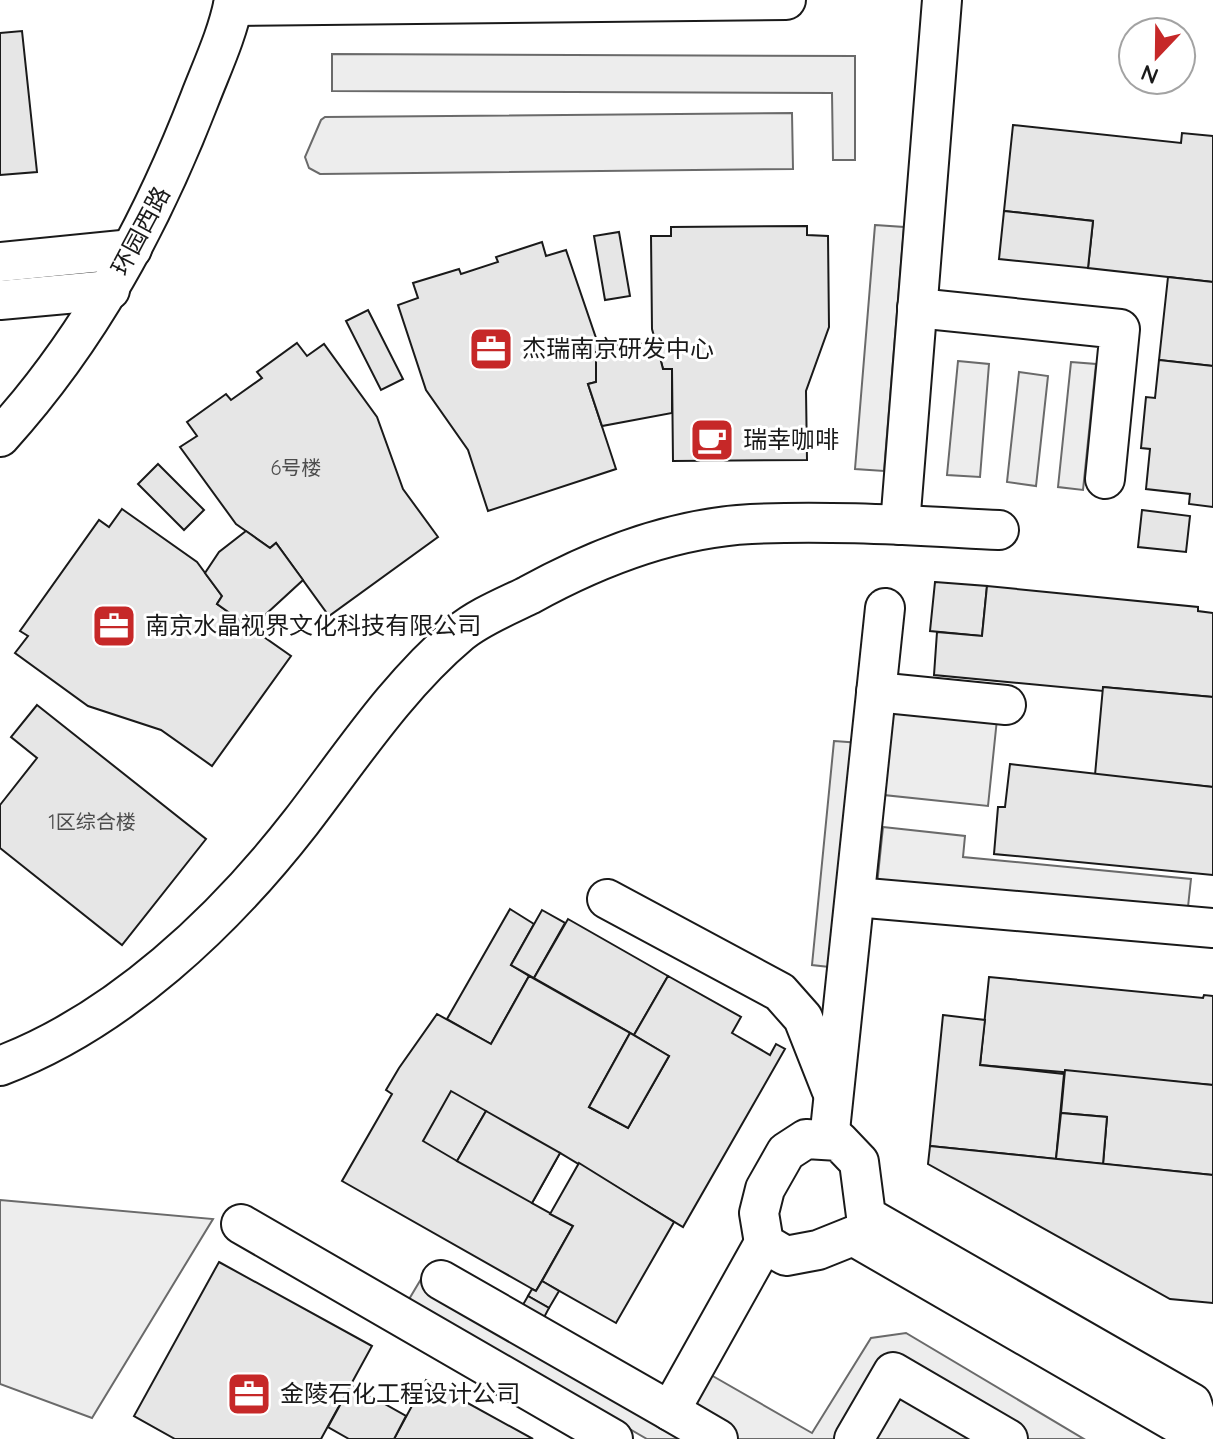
<svg xmlns="http://www.w3.org/2000/svg" width="1213" height="1439" viewBox="0 0 1213 1439" font-family="Quicksand,'Noto Sans SC',sans-serif">
	<style>
		.built { fill: #ededed; stroke: #6a6a6a; stroke-width: 2 }
		.building { fill: #e6e6e6; stroke: #1a1a1a; stroke-width: 2 }
		.lines { fill: none; stroke-linecap: round; stroke-linejoin: round }
		.minor-casing { stroke: #1a1a1a; stroke-width: 42 }
		.minor { stroke: #fff; stroke-width: 38 }
		.labels { text-anchor: middle; stroke-width: 6; stroke-linejoin: round; paint-order: stroke }
		.number-label { font-size: 20px; fill: #4d4d4d }
		.street-label { font-size: 24px; fill: #1a1a1a; stroke: #fff }
		.poi-label { font-size: 24px; fill: #1a1a1a; stroke: #fff; text-anchor: start }
	</style>
	<rect width="100%" height="100%" fill="#fff"/>
	<!-- built -->
	<g class="built">
		<polygon points="332,54 855,56 855,160 833,160 832,93 332,91"/>
		<polygon points="792,113 793,169 320,174 309,168 305,157 321,120 325,117"/>
		<polygon points="875,225 904,227 884,471 855,469"/>
		<polygon points="958,361 989,364 980,477 947,475"/>
		<polygon points="1071,362 1096,364 1083,490 1058,487"/>
		<polygon points="1019,372 1048,376 1036,486 1007,482"/>
		<polygon points="894,708 997,719 988,806 884,795"/>
		<polygon points="834,741 861,743 838,968 812,965"/>
		<polygon points="883,827 965,836 963,857 1191,879 1187,916 877,885"/>
		<polygon points="0,1200 213,1219 92,1418 0,1384"/>
		<polygon points="424,1274 676,1419 704,1371 812,1433 871,1338 906,1333 1084,1439 647,1439 408,1301"/>
	</g>
	<!-- building -->
	<g class="building">
		<polygon points="22,31 37,172 0,175 0,33"/>
		<polygon points="1013,125 1181,143 1182,133 1213,136 1213,282 1088,268 1093,221 1004,211"/>
		<polygon points="1004,211 1093,221 1088,268 999,259"/>
		<polygon points="807,226 807,235 828,236 829,327 806,391 807,460 673,461 672,369 663,369 652,329 651,236 671,236 671,227"/>
		<polygon points="619,232 630,296 605,300 594,236"/>
		<polygon points="542,242 546,256 566,250 597,341 596,382 588,384 616,469 488,511 468,450 426,390 398,305 418,298 413,283 459,269 461,274 498,262 496,257"/>
		<polygon points="1168,277 1213,282 1213,366 1159,360"/>
		<polygon points="368,310 403,379 381,390 346,321"/>
		<polygon points="656,342 663,369 672,369 672,413 602,426 588,384 596,382 596,352 623,343"/>
		<polygon points="297,343 307,356 324,344 377,417 403,489 438,537 329,616 276,543 270,548 236,524 180,447 197,436 187,422 226,394 231,400 262,378 257,372"/>
		<polygon points="1159,360 1213,366 1213,507 1189,504 1190,494 1146,489 1150,449 1141,448 1146,397 1155,398"/>
		<polygon points="158,464 204,510 184,530 138,484"/>
		<polygon points="122,509 197,562 222,596 217,604 291,656 212,766 161,730 88,706 15,653 28,636 20,631 99,520 109,527"/>
		<polygon points="1142,510 1190,516 1186,552 1138,547"/>
		<polygon points="246,531 270,548 276,543 303,580 251,628 217,604 222,596 205,573 219,552"/>
		<polygon points="935,582 987,586 982,636 930,631"/>
		<polygon points="987,586 1198,607 1198,611 1213,613 1213,697 1103,687 1103,691 934,675 937,632 982,636"/>
		<polygon points="1103,687 1213,697 1213,787 1095,775"/>
		<polygon points="37,705 206,839 122,945 0,848 0,805 37,758 11,737"/>
		<polygon points="1010,764 1213,787 1213,875 994,854 998,807 1005,807"/>
		<polygon points="510,909 534,924 511,965 529,976 491,1044 447,1019"/>
		<polygon points="542,910 565,923 534,978 511,965"/>
		<polygon points="568,919 668,976 634,1035 534,978"/>
		<polygon points="529,976 630,1033 589,1107 628,1128 669,1056 634,1035 668,976 741,1017 732,1033 770,1055 776,1044 785,1049 683,1227 560,1153 532,1203 573,1226 536,1291 342,1181 392,1094 386,1090 399,1068 437,1014 491,1044"/>
		<polygon points="989,977 1203,998 1204,995 1213,996 1213,1085 980,1065"/>
		<polygon points="943,1015 985,1020 980,1065 1064,1074 1056,1159 930,1146"/>
		<polygon points="630,1033 669,1056 628,1128 589,1107"/>
		<polygon points="1065,1070 1213,1085 1213,1175 1103,1164 1107,1117 1061,1113"/>
		<polygon points="451,1091 486,1111 457,1161 423,1141"/>
		<polygon points="486,1111 560,1153 532,1203 457,1161"/>
		<polygon points="1061,1113 1107,1117 1103,1164 1056,1159"/>
		<polygon points="930,1146 1213,1175 1213,1303 1170,1299 928,1164"/>
		<polygon points="579,1163 674,1222 616,1323 542,1281 573,1226 550,1214"/>
		<polygon points="219,1262 372,1346 321,1439 175,1439 134,1416"/>
		<polygon points="542,1281 559,1291 549,1308 528,1296 532,1289 536,1291"/>
		<polygon points="528,1296 549,1308 539,1327 517,1315"/>
		<polygon points="426,1380 533,1439 394,1439"/>
		<polygon points="351,1385 406,1416 394,1439 349,1439 328,1427"/>
	</g>
	<g class="lines">
		<!-- minor casing -->
		<g class="minor-casing">
			<g id="minor">
				<polyline points="233,6 786,0"/>
				<polyline points="0,262 132,249"/>
				<polyline points="0,300 110,290"/>
				<polyline points="917,308 1120,329 1105,479"/>
				<path d="M0 437C90 338 152 222 200 98 212 67 228 33 234 0"/>
				<polyline points="900,525 942,0"/>
				<polyline points="876,692 1006,705"/>
				<polyline points="855,897 1213,928"/>
				<polyline points="607,899 780,992 803,1018 831,1089"/>
				<path d="M0 1066C119 1021 224 921 301 822 351 757 397 686 460 633 479 617 507 606 529 595 596 558 674 528 751 524 833 520 917 526 999 530"/>
				<polyline points="829,1140 885,608"/>
				<polyline points="241,1224 613,1439"/>
				<polyline points="441,1280 670,1411 764,1243"/>
				<polyline points="670,1411 718,1439"/>
				<polyline points="1202,1438 1192,1403 866,1216 859,1162 839,1141 806,1139 786,1152 765,1189 759,1213 764,1243 786,1256 818,1250 853,1236 1204,1439"/>
				<polyline points="854,1439 893,1372 1008,1439"/>
			</g>
		</g>
		<!-- minor -->
		<use href="#minor" class="minor"/>
	</g>
	<!-- icons -->
	<defs>
		<g id="office-square" transform="scale(2.3)"><rect x="-9" y="-9" width="18" height="18" rx="4" fill="#c62828" stroke="#fff"/><path d="M-6-3h4V-5.5h4V-3h4V5H-6ZM-1-4.5V-3h2v-1.5ZM-6 0V1H6V0Z" fill="#fff"/></g>
		<g id="cafe-square" transform="scale(2.3)"><rect x="-9" y="-9" width="18" height="18" rx="4" fill="#c62828" stroke="#fff"/><path d="M-5.5-4.5H6V0H3Q3 3.5 0 3.5H-2.5Q-5.5 3.5-5.5 0ZM3-3.2v2h1.7v-2ZM-6 4.5H4V6H-6Z" fill="#fff"/></g>
	</defs>
	<g fill-rule="evenodd">
		<use href="#office-square" x="491" y="349"/>
		<use href="#cafe-square" x="712" y="440"/>
		<use href="#office-square" x="114" y="626"/>
		<use href="#office-square" x="249" y="1394"/>
	</g>
	<g class="labels">
		<!-- number labels -->
		<g class="number-label">
			<text x="296" y="475">6号楼</text>
			<text x="92" y="829">1区综合楼</text>
		</g>
		<!-- street labels -->
		<g class="street-label">
			<text transform="translate(141 231) rotate(-62)" y="8">环园西路</text>
		</g>
		<!-- poi labels -->
		<g class="poi-label">
			<text x="522" y="357">杰瑞南京研发中心</text>
			<text x="743" y="448">瑞幸咖啡</text>
			<text x="145" y="634">南京水晶视界文化科技有限公司</text>
			<text x="280" y="1402">金陵石化工程设计公司</text>
		</g>
	</g>
	<!-- north arrow -->
	<g transform="translate(1157 56) rotate(202)"><circle r="38" fill="#ffffff" stroke="#a3a3a3" stroke-width="2"/>
	<path d="M0-6L14 30L0 20L-14 30Z" fill="#c62828"/>
	<text y="-12" font-size="22" font-weight="bold" text-anchor="middle" fill="#1a1a1a">N</text>
	</g>
</svg>
